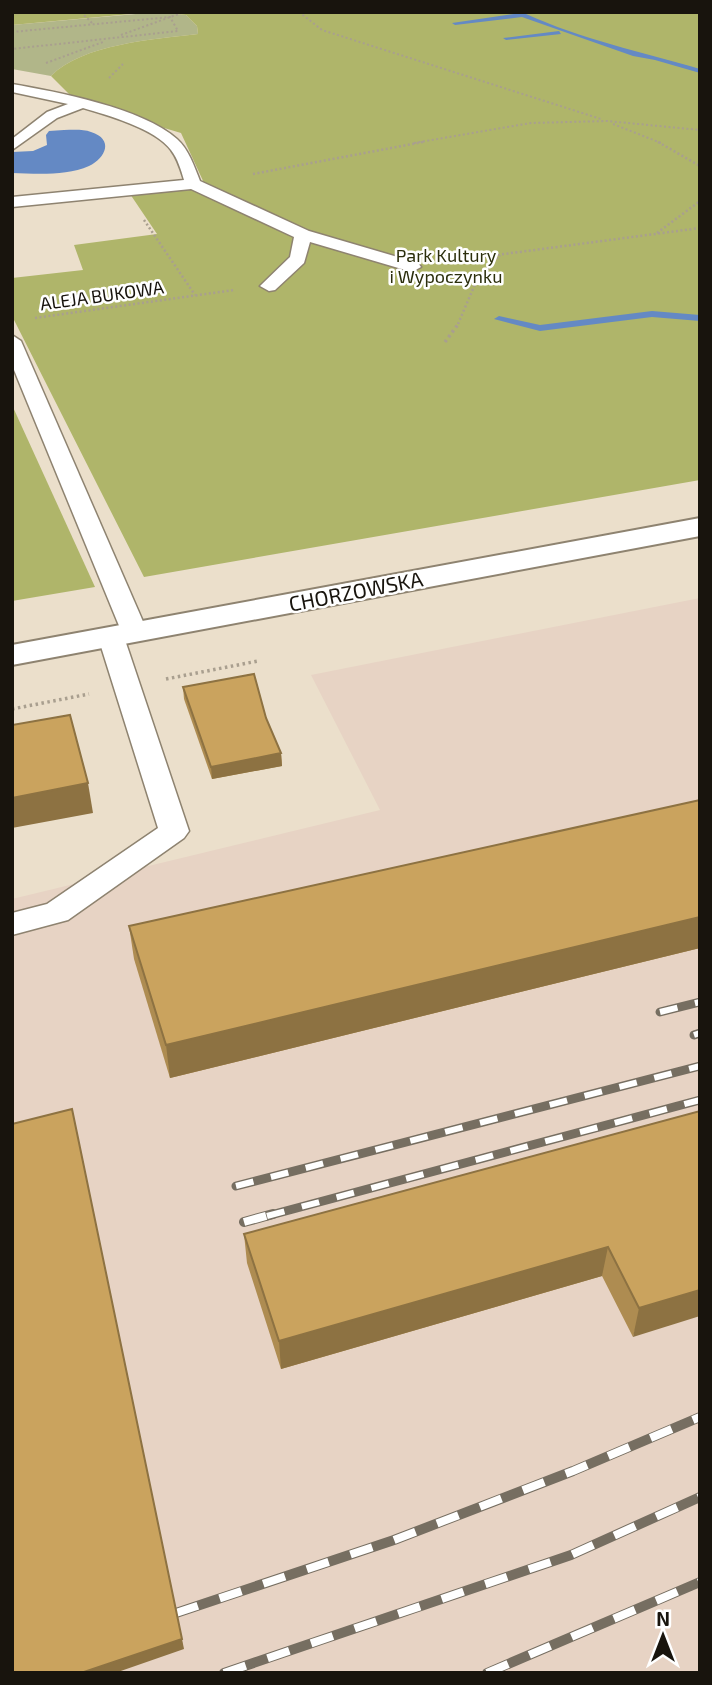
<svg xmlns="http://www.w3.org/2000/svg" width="712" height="1685" viewBox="0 0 712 1685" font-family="'Exo 2',sans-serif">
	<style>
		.industrial { fill: #e7d3c4 }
		.green { fill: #b1b689 }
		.forest { fill: #afb56a }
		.water { fill: #6489c4 }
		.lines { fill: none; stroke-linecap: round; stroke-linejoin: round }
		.stream { fill: #6489c4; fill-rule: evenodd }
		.lane-casing { stroke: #8e8370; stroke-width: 3 }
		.secondary-casing { stroke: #8e8370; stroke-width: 4 }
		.path-far2 { stroke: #a99f8f; stroke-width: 2; stroke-dasharray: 2 2.5; stroke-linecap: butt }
		.path-far1 { stroke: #a99f8f; stroke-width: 2.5; stroke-dasharray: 2 2.5; stroke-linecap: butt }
		.path { stroke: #a99f8f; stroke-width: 3.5; stroke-dasharray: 2.5 3.5; stroke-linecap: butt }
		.lane { fill: #fff; fill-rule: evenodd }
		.secondary { fill: #fff; fill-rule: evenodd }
		.rail-far1-casing { stroke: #766e61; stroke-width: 9 }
		.rail-casing { stroke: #766e61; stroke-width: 10 }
		.rail-far1 { stroke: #fff; stroke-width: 6; stroke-dasharray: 18; stroke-linecap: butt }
		.rail { stroke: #fff; stroke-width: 8; stroke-dasharray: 23; stroke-linecap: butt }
		.wall { fill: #ae8c51 }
		.shaded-wall { fill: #8d7242 }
		.building { fill: #caa35e; stroke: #8d7242; stroke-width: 2 }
		.labels { text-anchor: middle; stroke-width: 5; stroke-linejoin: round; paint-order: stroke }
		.far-park-label { font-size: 18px; fill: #2b2e0c; stroke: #fff }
		.far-street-label { font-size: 18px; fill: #18140d; stroke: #fff }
		.street-label { font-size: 21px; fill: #18140d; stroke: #fff }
	</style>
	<rect width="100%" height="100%" fill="#ebdfcb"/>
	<!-- industrial -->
	<polygon class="industrial" points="700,598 700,1673 12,1673 12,899 380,810 311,675"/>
	<!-- green -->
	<path class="green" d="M158 12 186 15 197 26 198 34C155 39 82 44 51 76L12 69V25Z"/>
	<!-- forest -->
	<g class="forest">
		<polygon points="12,12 153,12 12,25"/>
		<path d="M158 12H700V480L144 577 12 316V278L83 270 74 245 157 234 128 191 204 183 181 133 77 102 51 76C82 44 155 39 198 34L197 26 186 15Z"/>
		<polygon points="12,405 95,587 12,601"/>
	</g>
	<!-- water -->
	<path class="water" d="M64 130C73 130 83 129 91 132 114 139 106 158 89 166 66 176 37 174 12 173V152L33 151 47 145 46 135 49 131Z"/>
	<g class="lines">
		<!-- stream -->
		<g class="stream">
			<path d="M511 12 526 14C581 39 642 52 700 69V73L655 60 633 56 522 17 455 25 452 23 514 14Z"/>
			<polygon points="559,31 561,34 506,40 503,38"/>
			<polygon points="652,311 700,315 700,321 652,317 540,331 494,319 499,316 540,325"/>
		</g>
		<!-- lane casing -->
		<g class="lane-casing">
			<g id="lane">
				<path d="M12 84C58 92 142 108 177 139 189 150 194 166 200 181L309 231 418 263 421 267 412 272 310 242 304 263 275 290 269 291 260 286 290 257 294 237 191 189 12 207V197L184 180C181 170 178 159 171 150 156 129 107 115 83 108L57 118 12 150V139L47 112 68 104 12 92Z"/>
				<polygon points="12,335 21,341 148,633 144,638 135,641 126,638 122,633 12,365"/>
				<polygon points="111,629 120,632 124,637 189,831 184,838 68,920 12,935 12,913 47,904 158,828 98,637 102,632"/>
			</g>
		</g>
		<!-- secondary casing -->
		<g class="secondary-casing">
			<polygon id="secondary" points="700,518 700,536 12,665 12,645"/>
		</g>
		<!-- path-far2 -->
		<g class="path-far2">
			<polyline points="81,12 93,24"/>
			<polyline points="299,12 322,30 601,119"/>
			<polyline points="12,14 28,12"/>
			<polyline points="12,32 170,17 178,31 12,49"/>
			<polyline points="121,35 184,12"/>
			<polyline points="46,63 103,42"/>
			<polyline points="109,78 123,64"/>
			<polyline points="613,124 661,143"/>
			<polyline points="414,143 531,123 607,121 700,130"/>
		</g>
		<!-- path-far1 -->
		<g class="path-far1">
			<polyline points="658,142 700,166"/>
			<polyline points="253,174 423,142"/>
			<polyline points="144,220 195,295"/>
			<polyline points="657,233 700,201"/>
			<polyline points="444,262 700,228"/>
			<polyline points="35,318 234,290"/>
			<polyline points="458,324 476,282 500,255"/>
		</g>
		<!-- path -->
		<g class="path">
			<polyline points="445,342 459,323"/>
			<polyline points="166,679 258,661"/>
			<polyline points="12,709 89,694"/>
		</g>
		<!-- lane -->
		<use href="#lane" class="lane"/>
		<!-- secondary -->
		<use href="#secondary" class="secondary"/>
		<!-- rail-far1 casing -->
		<g class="rail-far1-casing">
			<g id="rail-far1">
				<polyline points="660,1012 700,1002"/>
				<polyline points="694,1035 700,1033"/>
				<polyline points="236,1186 700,1066"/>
				<polyline points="267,1216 700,1100"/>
			</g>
		</g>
		<!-- rail casing -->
		<g class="rail-casing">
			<g id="rail">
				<polyline points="244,1222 273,1214"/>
				<polyline points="176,1613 394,1540 573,1471 700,1417"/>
				<polyline points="224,1673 571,1555 700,1497"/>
				<polyline points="487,1673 700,1582"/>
			</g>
		</g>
		<!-- rail-far1 -->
		<use href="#rail-far1" class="rail-far1"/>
		<!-- rail -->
		<use href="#rail" class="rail"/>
	</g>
	<!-- wall -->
	<g class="wall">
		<polygon points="183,687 266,718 281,753 282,766 212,779 184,699"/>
		<polygon points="700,800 700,948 170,1078 134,959 129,926"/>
		<polygon points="700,1111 633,1337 602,1276 281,1369 247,1263 244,1234"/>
	</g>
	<!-- shaded-wall -->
	<g class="shaded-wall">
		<polygon points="281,753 282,766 212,779 211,767"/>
		<polygon points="88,783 93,813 12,828 12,798"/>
		<polygon points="700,917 700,948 170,1078 166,1045"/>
		<polygon points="608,1247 602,1276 281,1369 279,1341"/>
		<polygon points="700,1290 700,1316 633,1337 639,1308"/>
		<polygon points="182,1639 184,1649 115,1673 81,1673"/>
	</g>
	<!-- building -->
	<g class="building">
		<polygon points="254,674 266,718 281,753 211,767 183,687"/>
		<polygon points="70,715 88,783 12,798 12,725"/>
		<polygon points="700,800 700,917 166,1045 129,926"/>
		<polygon points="72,1109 182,1639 81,1673 12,1673 12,1124"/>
		<polygon points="700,1111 700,1290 639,1308 608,1247 279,1341 244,1234"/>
	</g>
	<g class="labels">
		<!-- far-park labels -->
		<g class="far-park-label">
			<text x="446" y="262">Park Kultury<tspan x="446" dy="21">i Wypoczynku</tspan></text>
		</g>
		<!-- far-street labels -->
		<g class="far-street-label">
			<text transform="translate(102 296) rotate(-8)" y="6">ALEJA BUKOWA</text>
		</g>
		<!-- street labels -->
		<g class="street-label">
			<text transform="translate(356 592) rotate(-11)" y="7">CHORZOWSKA</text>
		</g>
	</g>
	<!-- border -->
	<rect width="712" height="1685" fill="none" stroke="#18140d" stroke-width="28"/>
	<!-- north arrow -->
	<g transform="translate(663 1636)" stroke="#ffffff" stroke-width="5" paint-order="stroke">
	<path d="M0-5L12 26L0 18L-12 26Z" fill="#18140d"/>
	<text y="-10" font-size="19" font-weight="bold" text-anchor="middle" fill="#18140d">N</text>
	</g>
</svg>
